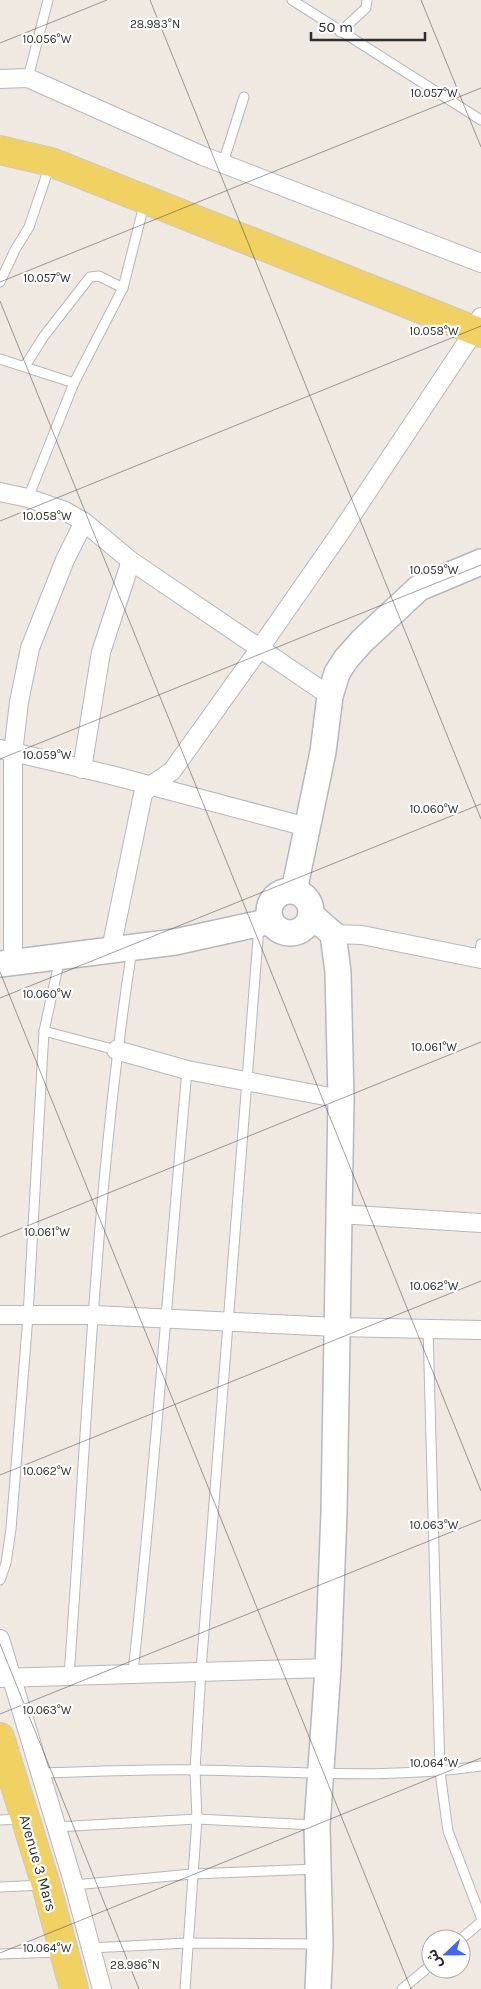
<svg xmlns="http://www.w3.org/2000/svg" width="481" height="1989" viewBox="0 0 481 1989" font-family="Karla,'Noto Sans Arabic',sans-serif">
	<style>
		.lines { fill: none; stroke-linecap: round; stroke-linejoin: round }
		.lane-casing { stroke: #b4b7c1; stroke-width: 11 }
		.street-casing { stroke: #b4b7c1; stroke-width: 20 }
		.secondary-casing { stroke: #b4b7c1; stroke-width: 28 }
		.primary-casing { stroke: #c9c9c9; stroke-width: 30 }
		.lane { stroke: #fff; stroke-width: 9 }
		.street { stroke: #fff; stroke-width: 18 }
		.secondary { stroke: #fff; stroke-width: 25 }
		.primary { stroke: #f2d163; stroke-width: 28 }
		.ticks { fill: none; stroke: #2e2e2e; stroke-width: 1; stroke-opacity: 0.45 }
		.labels { text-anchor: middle; stroke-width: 4.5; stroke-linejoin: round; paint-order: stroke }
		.street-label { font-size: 15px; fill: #2e2e2e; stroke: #fff }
		.ticks-label { font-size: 12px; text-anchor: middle; fill: #2e2e2e; stroke: #fff; stroke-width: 4.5; stroke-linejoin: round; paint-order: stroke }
	</style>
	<rect width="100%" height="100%" fill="#efe9e1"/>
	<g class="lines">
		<!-- lane casing -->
		<g class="lane-casing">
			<g id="lane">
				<polyline points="292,0 481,120"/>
				<polyline points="340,32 366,8 367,0"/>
				<polyline points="28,78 48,0"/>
				<polyline points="223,163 244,97"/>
				<polyline points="0,282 15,250 29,227 50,165"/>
				<polyline points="0,359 74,383"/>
				<polyline points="25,366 44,336 90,277 99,276 123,288"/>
				<polyline points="28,498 74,383 123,288 145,201"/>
				<polyline points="479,958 481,944"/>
				<polyline points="44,1031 116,1050"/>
				<polyline points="428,1328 440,1772 448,1831 481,1917"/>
				<polyline points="0,1580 6,1563 11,1529 28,1316 44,1031 60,958"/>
				<path d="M133 1672C155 1472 169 1271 187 1070"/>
				<path d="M69 1676C87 1433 95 1189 132 949"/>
				<path d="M39 1773C91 1772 144 1769 196 1770 291 1771 386 1780 481 1766"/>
				<polyline points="0,1820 22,1819"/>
				<polyline points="56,1827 197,1819 315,1825"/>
				<polyline points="74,1885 192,1874 316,1869"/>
				<polyline points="0,1887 43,1885"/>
				<polyline points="461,1939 481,1922"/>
				<polyline points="90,1948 188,1943 320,1944"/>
				<polyline points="0,1954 60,1952"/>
				<polyline points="185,1989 197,1819 195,1770 201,1670 259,926"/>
				<polyline points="402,1989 431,1965"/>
			</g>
		</g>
		<!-- street casing -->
		<g class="street-casing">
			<g id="street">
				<polyline points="0,79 28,78 203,156 481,263"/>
				<polyline points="0,492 28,498 65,511 84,522 131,561 330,696"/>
				<polyline points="0,749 111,775 307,827"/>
				<polyline points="82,769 101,652 131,561"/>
				<polyline points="333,934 362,935 481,959"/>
				<polyline points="111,949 143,794 150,786 172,771 260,648 338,536 475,330 481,317"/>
				<polyline points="13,961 13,753 19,702 30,648 65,560 84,522"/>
				<polyline points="116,1050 187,1070 341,1099"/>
				<polyline points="339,1214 481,1223"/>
				<polyline points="0,1315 94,1315 336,1327 481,1330"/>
				<polyline points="0,1639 74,1885 102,1989"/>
				<polyline points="1,1678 328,1668"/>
			</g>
		</g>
		<!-- secondary casing -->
		<g class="secondary-casing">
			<g id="secondary">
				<polyline points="294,891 323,752 330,696 337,673 346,659 362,641 419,588 481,562"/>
				<circle cx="290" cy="912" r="21"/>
				<polyline points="311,915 333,934 338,972 341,1099 334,1512 328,1668 317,1826 320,1944 318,1989"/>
				<polyline points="0,964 175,942 271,921"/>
			</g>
		</g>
		<!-- primary casing -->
		<g class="primary-casing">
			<g id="primary">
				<polyline points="0,150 51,162 481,333"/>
				<polyline points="0,1737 46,1885 74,1989"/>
			</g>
		</g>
		<!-- lane -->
		<use href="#lane" class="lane"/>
		<!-- street -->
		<use href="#street" class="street"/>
		<!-- secondary -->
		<use href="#secondary" class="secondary"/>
		<!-- primary -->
		<use href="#primary" class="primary"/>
	</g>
	<!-- ticks -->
	<path class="ticks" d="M150 0 481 819M421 0 481 147M0 43 107 0M0 282 481 88M0 301 481 1491M0 521 481 326M0 759 481 565M0 972 411 1989M0 998 481 804M0 1237 481 1042M0 1475 481 1281M0 1644 139 1989M0 1714 481 1520M0 1953 481 1758"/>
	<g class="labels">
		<!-- street labels -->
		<g class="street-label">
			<text transform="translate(38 1863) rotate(74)" y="5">Avenue 3 Mars</text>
		</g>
	</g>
	<g class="ticks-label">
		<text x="155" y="28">28.983°N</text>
		<text x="47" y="43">10.056°W</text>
		<text x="434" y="97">10.057°W</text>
		<text x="47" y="282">10.057°W</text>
		<text x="434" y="335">10.058°W</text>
		<text x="47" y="520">10.058°W</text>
		<text x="434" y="574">10.059°W</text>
		<text x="47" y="759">10.059°W</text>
		<text x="434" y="813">10.060°W</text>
		<text x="47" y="998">10.060°W</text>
		<text x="434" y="1051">10.061°W</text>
		<text x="47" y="1236">10.061°W</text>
		<text x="434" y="1290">10.062°W</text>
		<text x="47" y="1475">10.062°W</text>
		<text x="434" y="1529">10.063°W</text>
		<text x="47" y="1714">10.063°W</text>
		<text x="434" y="1767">10.064°W</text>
		<text x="47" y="1952">10.064°W</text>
		<text x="135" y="1969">28.986°N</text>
	</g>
	<!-- north arrow -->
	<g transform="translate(446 1954) rotate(248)"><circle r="24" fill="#ffffff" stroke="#ababab"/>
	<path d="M0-4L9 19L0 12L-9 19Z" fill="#4264fb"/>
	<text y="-8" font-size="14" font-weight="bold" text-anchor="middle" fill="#2e2e2e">ش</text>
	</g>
	<!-- scale -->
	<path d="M311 32v8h114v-8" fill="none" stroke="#2e2e2e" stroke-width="2.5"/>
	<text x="318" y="32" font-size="15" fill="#2e2e2e" stroke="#ffffff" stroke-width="4" paint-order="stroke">50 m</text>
</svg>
